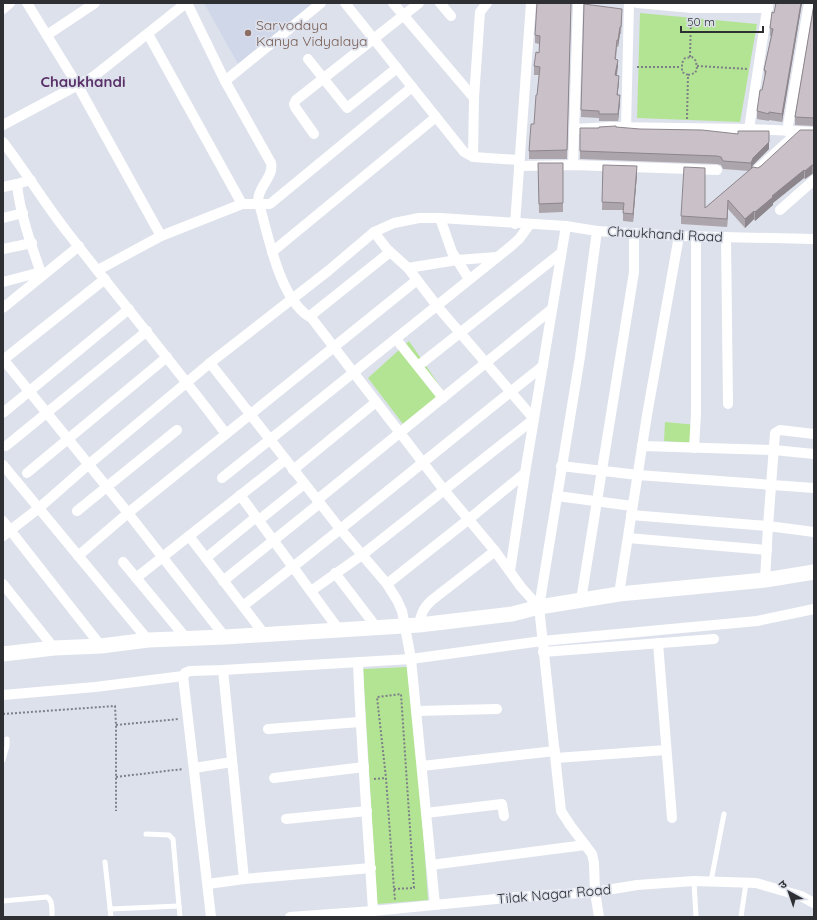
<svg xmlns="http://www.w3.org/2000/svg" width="817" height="920" viewBox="0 0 817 920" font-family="Quicksand,'Noto Sans Devanagari',sans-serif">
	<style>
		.built { fill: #cfd7e8 }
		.green { fill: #b3e494 }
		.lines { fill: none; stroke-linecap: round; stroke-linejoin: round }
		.path { stroke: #7d8087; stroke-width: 2; stroke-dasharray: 2 2; stroke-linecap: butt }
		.lane { stroke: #fff; stroke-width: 5 }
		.street { stroke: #fff; stroke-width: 10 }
		.secondary { stroke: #fff; stroke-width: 15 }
		.wall { fill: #ada5ac }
		.shaded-wall { fill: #8d868c }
		.building { fill: #c9c0c8; stroke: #8d868c }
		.education-dot { fill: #8d6e63; stroke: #dde1ec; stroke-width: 1.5 }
		.labels { text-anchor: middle; stroke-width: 3.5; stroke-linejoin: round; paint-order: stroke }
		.education-label { font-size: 14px; fill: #785e54; stroke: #dde1ec; text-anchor: start }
		.street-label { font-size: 14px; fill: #2d2f33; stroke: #dde1ec }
		.neighbourhood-label { font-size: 15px; font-weight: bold; fill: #593168; stroke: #dde1ec }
	</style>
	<rect width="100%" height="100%" fill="#dde1ec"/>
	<!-- built -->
	<polygon class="built" points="204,3 313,3 238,64"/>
	<!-- green -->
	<g class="green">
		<polygon points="640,13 757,24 740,122 637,118"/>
		<polygon points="409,341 446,395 406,428 368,378"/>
		<polygon points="665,422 697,425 696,443 664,441"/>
		<polygon points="407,667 420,787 428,900 377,904 363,669"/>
	</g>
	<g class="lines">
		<!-- path -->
		<g class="path">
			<polyline points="690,57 691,18"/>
			<polyline points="697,66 748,69"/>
			<polyline points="637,67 681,67"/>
			<polyline points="687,119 688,75 695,73 697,69 696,61 692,57 685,58 682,63 682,72 688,75"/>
			<polyline points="3,714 115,706 116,725 116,811"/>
			<polyline points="116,725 179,719"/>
			<polyline points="116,777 183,769"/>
			<polyline points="374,779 386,778"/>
			<polyline points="394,889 414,888 401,694 377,697 386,778 394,889 395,900"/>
		</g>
		<!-- lane -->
		<g class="lane">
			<polyline points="3,760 7,746 7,739"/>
			<polyline points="146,834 169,835 173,839 180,917"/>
			<polyline points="105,862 111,917"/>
			<polyline points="694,881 696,917"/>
			<polyline points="711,881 724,814"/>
			<path d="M3 901 47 897C53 900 52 910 52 917"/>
			<polyline points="110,909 179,906"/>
			<polyline points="741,917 746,883"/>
		</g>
		<!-- street -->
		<g class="street">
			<polyline points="27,3 78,86 161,236"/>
			<path d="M187 3 225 81 271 163C274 177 259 185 258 200 268 233 278 295 308 316H310L390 252"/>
			<polyline points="345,3 464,152 473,157 519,160"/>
			<polyline points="393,3 474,98"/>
			<polyline points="440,3 451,16"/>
			<polyline points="637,3 692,8 768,8"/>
			<polyline points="3,9 10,3"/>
			<polyline points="148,34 242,204"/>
			<polyline points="47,35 95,3"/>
			<polyline points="308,59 347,108 397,68"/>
			<polyline points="225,81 321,3"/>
			<polyline points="3,125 93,77 186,3"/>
			<polyline points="626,128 629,3"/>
			<polyline points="574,129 610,127 749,129 814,132"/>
			<polyline points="749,129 768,3"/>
			<polyline points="787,131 809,3"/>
			<polyline points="314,134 295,107 294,104 296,100 419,3"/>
			<path d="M3 142C26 172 45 204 68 233 120 300 175 366 226 434"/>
			<polyline points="473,157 474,98 480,12 487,3"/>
			<polyline points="573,165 578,3"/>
			<polyline points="519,166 573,165 717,170"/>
			<polyline points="757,170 797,133"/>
			<path d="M31 180 17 184C20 215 32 247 42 276"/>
			<polyline points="3,187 17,184"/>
			<polyline points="780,210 814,180"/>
			<polyline points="3,218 23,213"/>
			<polyline points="440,218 452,252 469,279"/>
			<polyline points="515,224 531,3"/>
			<polyline points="597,231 580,357 539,607 561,811 570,825 592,854 594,863 595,892 599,917"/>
			<polyline points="726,237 728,404"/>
			<polyline points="3,249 32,243"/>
			<polyline points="272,252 436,117"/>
			<polyline points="408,268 457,260 497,257"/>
			<polyline points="98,270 161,236 242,204 270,204 412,87"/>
			<polyline points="3,282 41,272"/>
			<polyline points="3,308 79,246"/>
			<polyline points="310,316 444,490 495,551 521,587 539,607"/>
			<polyline points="396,339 443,398"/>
			<polyline points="3,359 128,513 417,280"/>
			<polyline points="3,360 105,279"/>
			<polyline points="210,363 341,530 387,584 397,600 402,611 411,659 435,905"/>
			<polyline points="418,366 561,253"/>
			<polyline points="3,413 129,309"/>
			<polyline points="6,446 147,331"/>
			<polyline points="642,446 774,450 814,454"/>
			<polyline points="694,448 696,414 696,236"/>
			<polyline points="3,465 148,640"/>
			<polyline points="561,466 638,475 814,488"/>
			<polyline points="293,470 376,402"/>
			<polyline points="27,473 167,357"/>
			<polyline points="222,478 510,247 519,239 530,224"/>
			<polyline points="240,495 293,567 339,630"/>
			<polyline points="557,496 632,506"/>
			<polyline points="317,500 552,309"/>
			<polyline points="77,511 177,430"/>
			<polyline points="631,515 768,526 814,532"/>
			<polyline points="259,520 304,484"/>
			<polyline points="3,521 101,646"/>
			<polyline points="3,536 39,508 88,465 210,363 328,271 374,232 394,223 419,218 440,218 566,226 597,231 679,236 814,239"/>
			<polyline points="189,536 265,635"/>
			<polyline points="628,538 767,550"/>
			<polyline points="78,556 128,513 225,637"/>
			<polyline points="206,558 256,517"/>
			<polyline points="123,562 186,638"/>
			<polyline points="510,571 525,473"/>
			<polyline points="335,573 377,628"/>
			<polyline points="136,578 285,460"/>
			<polyline points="765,580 768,526 775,433 780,430 814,434"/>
			<polyline points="223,581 320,503"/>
			<polyline points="3,584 54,648"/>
			<polyline points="387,584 469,519 525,473 566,226"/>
			<polyline points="311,591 362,555 534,419 437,306 408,268 387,249 374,232"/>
			<polyline points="619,594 647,415 679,236"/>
			<polyline points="581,600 634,272 634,233"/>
			<path d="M243 606C344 528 442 446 543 366"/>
			<path d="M419 625C421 614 423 608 432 600L495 551"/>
			<polyline points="658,643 672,818"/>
			<polyline points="543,652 714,639"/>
			<path d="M358 662C361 745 368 828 373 911"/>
			<polyline points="223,670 244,879"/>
			<polyline points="3,695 95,687 183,676"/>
			<polyline points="416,711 497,709"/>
			<polyline points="268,729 360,722"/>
			<polyline points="556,758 666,750"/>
			<polyline points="422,766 555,751"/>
			<polyline points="194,768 232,762"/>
			<polyline points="274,778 364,767"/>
			<polyline points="426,813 502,804 504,816"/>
			<polyline points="286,819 367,811"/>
			<polyline points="431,865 585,845"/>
			<polyline points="208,884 244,879 371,868"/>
			<polyline points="211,917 183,676 185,673 190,671 223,670 411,659 542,641 757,621 814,609"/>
			<polyline points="290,917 373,911 506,898 595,892 637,885 694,881 756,883 801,896 814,903"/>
		</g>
		<!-- secondary -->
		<polyline class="secondary" points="3,654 54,648 101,646 148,640 225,637 419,625 512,614 539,607 619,594 765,580 814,572"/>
	</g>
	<!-- wall -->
	<g class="wall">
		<polygon points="802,3 782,122 769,120 769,121 757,119 757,111 765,78 764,70 771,36 770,36 770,28 774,13"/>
		<polygon points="584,4 622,16 621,34 620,34 618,47 617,47 616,59 618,66 617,75 619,82 617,95 620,102 618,121 599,121 599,118 581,117"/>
		<polygon points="814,5 814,126 795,125 795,117"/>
		<polygon points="571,11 567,159 529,159 529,151 534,124 539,75 534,75 534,66 539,53 539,44 535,43 535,35"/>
		<polygon points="616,127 769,149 753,165 751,168 758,168 761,166 814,130 814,174 812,174 805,179 804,178 773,203 773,205 755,221 754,219 745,228 728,209 727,227 681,224 681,216 705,208 749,171 723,169 721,165 717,164 580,159 580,128 599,128"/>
		<polygon points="538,163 563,163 563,212 539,213"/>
		<polygon points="603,165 637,174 633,222 623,221 623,210 602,210"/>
	</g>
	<!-- shaded-wall -->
	<g class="shaded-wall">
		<polygon points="801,3 802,3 782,122 782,114"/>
		<polygon points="620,27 620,34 618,47 618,40"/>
		<polygon points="618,60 618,66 615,82 615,75"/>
		<polygon points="619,76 619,82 617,101 617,95"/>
		<polygon points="620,95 620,102 618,121 618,114"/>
		<polygon points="769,142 769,149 753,165 751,171 751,163 753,158"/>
		<polygon points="812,165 812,174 805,179 805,171"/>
		<polygon points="637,166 637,174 633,222 633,214"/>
		<polygon points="804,170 804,178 773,203 773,205 755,221 755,212 772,196"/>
		<polygon points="728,200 728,209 727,227 727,219"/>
		<polygon points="754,211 754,219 745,228 745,219"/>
	</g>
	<!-- building -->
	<g class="building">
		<polygon points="537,3 571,3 567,150 529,151 531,124 534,124 536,95 537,95 540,67 534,66 536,52 539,53 540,36 535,35"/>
		<polygon points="776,3 801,3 782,114 769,112 769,114 757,111 760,90 762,90 766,71 764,70 773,29 770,28 772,12 774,13"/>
		<polygon points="584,4 622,9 621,27 620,27 618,40 617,40 615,59 618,60 615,75 619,76 617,95 620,95 618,114 599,114 599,111 581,110"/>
		<polygon points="814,4 814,118 795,117"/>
		<polygon points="616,126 616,127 640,129 702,130 738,134 738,131 769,131 769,142 753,158 751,163 723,161 721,157 717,156 580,151 580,128 599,128 599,127"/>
		<polygon points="800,130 814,130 814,166 812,165 805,171 804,170 772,196 773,197 755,212 754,211 745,219 728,200 727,219 681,216 684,167 705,168 705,208 753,167 758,168 761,166"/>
		<polygon points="538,163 563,163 563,203 539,204"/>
		<polygon points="603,165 637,166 633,214 623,213 624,203 602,202"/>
	</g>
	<!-- markers -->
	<circle class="education-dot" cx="248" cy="33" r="4"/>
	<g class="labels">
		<!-- education labels -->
		<g class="education-label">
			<text x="256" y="30">Sarvodaya<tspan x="256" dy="16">Kanya Vidyalaya</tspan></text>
		</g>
		<!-- street labels -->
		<g class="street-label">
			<text transform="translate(665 234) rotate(3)" y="5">Chaukhandi Road</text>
			<text transform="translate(554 894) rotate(-5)" y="5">Tilak Nagar Road</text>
		</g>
		<!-- neighbourhood labels -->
		<g class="neighbourhood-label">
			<text x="83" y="87">Chaukhandi</text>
		</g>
	</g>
	<!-- border -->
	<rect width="817" height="920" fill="none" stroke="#2d2f33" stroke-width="8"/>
	<!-- north arrow -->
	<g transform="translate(789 892) rotate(320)" stroke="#dde1ec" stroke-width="3" paint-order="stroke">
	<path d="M0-3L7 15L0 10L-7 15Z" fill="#2d2f33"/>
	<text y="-6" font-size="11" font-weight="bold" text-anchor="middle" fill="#2d2f33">उ</text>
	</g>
	<!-- scale -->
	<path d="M681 26v6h82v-6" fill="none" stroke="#2d2f33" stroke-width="2"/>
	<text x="687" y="26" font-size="12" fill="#2d2f33" stroke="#dde1ec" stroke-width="3" paint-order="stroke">50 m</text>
</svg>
